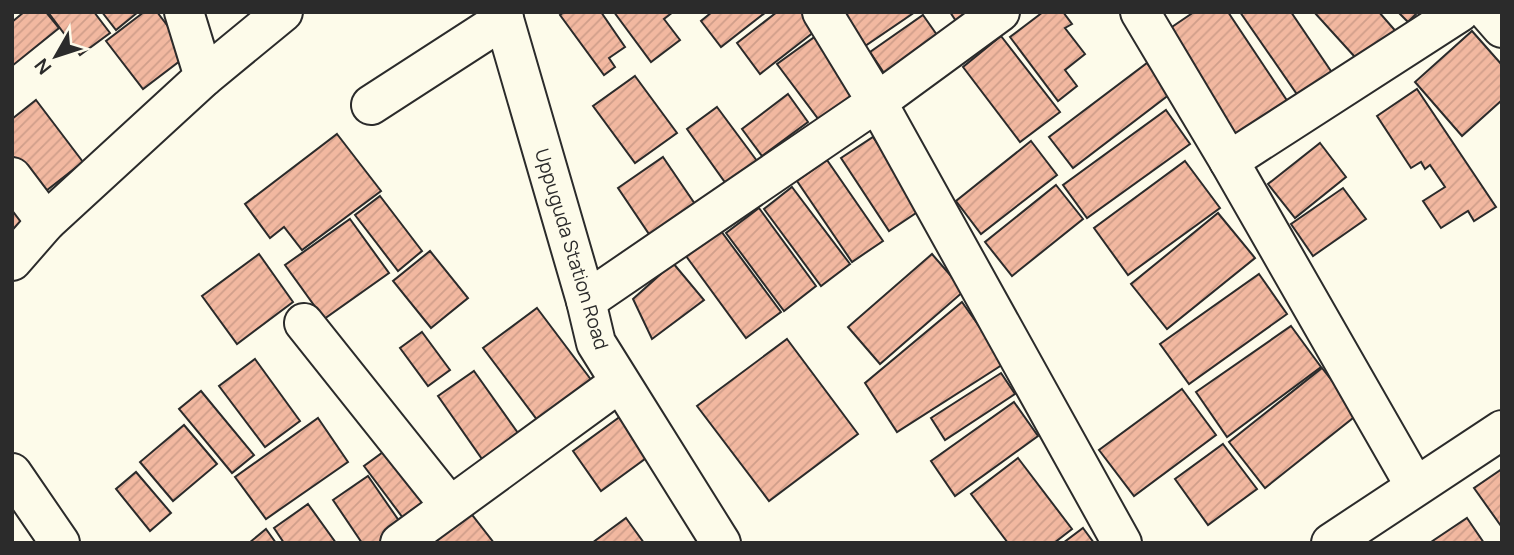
<svg xmlns="http://www.w3.org/2000/svg" width="1514" height="555" viewBox="0 0 1514 555" font-family="Manrope,sans-serif">
	<style>
		.building { fill: url(#building-hatch); stroke: #2b2b2b; stroke-width: 2 }
		.lines { fill: none; stroke-linecap: round; stroke-linejoin: round }
		.minor-casing { stroke: #2b2b2b; stroke-width: 42 }
		.tertiary-casing { stroke: #2b2b2b; stroke-width: 42 }
		.minor { stroke: #fdfbea; stroke-width: 38 }
		.tertiary { stroke: #fdfbea; stroke-width: 38 }
		.labels { text-anchor: middle; stroke-width: 5; stroke-linejoin: round; paint-order: stroke }
		.street-label { font-size: 19px; fill: #2b2b2b; stroke: #fdfbea }
	</style>
	<defs>
		<pattern id="building-hatch" width="6" height="6" patternUnits="userSpaceOnUse" patternTransform="scale(1.75)"><rect width="6" height="6" fill="#f2b8a0"/><path d="M-1 1l2-2M0 6l6-6M5 7l2-2" fill="none" stroke="#d09e8a"/></pattern>
	</defs>
	<rect width="100%" height="100%" fill="#fdfbea"/>
	<!-- building -->
	<g class="building">
		<polygon points="24,12 46,12 59,28 12,66 12,22"/>
		<polygon points="48,12 94,12 110,33 80,55"/>
		<polygon points="102,12 138,12 116,30"/>
		<polygon points="144,12 157,12 189,54 143,89 106,41"/>
		<polygon points="564,12 601,12 625,47 609,58 615,67 604,75 560,15"/>
		<polygon points="614,12 673,12 664,19 680,40 651,62"/>
		<polygon points="712,12 766,12 721,47 701,21"/>
		<polygon points="777,12 808,12 819,28 760,74 737,43"/>
		<polygon points="850,12 915,12 865,46 844,16"/>
		<polygon points="950,12 983,12 960,27"/>
		<polygon points="1043,12 1063,12 1072,24 1065,28 1085,54 1065,70 1077,86 1058,101 1010,37"/>
		<polygon points="1194,12 1228,12 1288,102 1237,137 1166,31"/>
		<polygon points="1240,12 1291,12 1337,80 1303,103"/>
		<polygon points="1314,12 1379,12 1399,35 1364,67"/>
		<polygon points="1398,12 1418,12 1408,22"/>
		<polygon points="923,15 944,45 890,82 870,52"/>
		<polygon points="1472,31 1502,65 1502,100 1462,136 1415,82"/>
		<polygon points="820,33 864,93 822,124 777,64"/>
		<polygon points="1001,36 1060,112 1020,142 963,67"/>
		<polygon points="1147,63 1170,94 1073,168 1049,137"/>
		<polygon points="635,76 677,133 635,163 593,106"/>
		<polygon points="1417,89 1496,207 1474,221 1468,211 1441,228 1423,201 1445,187 1430,165 1425,169 1421,162 1411,168 1377,116"/>
		<polygon points="788,94 808,122 762,156 742,129"/>
		<polygon points="36,100 83,162 42,194 12,155 12,119"/>
		<polygon points="717,107 760,165 729,188 687,129"/>
		<polygon points="1166,110 1190,144 1087,218 1063,185"/>
		<polygon points="337,134 381,191 302,250 284,227 270,238 245,204"/>
		<polygon points="873,137 922,209 889,231 841,158"/>
		<polygon points="1031,141 1057,175 981,234 956,201"/>
		<polygon points="1320,143 1346,177 1295,218 1268,184"/>
		<polygon points="663,157 697,207 651,237 618,188"/>
		<polygon points="827,160 883,241 852,262 797,181"/>
		<polygon points="1185,161 1220,208 1128,275 1094,228"/>
		<polygon points="1056,185 1083,219 1012,276 985,242"/>
		<polygon points="792,187 850,264 821,286 764,209"/>
		<polygon points="1343,188 1366,219 1313,256 1291,224"/>
		<polygon points="380,196 422,251 398,271 355,215"/>
		<polygon points="12,203 32,228 12,243"/>
		<polygon points="759,208 816,286 784,311 726,233"/>
		<polygon points="1218,213 1255,258 1167,329 1131,284"/>
		<polygon points="350,219 389,273 324,319 285,265"/>
		<polygon points="721,231 781,312 746,338 686,256"/>
		<polygon points="430,251 468,298 431,328 393,281"/>
		<polygon points="259,254 293,302 237,344 202,296"/>
		<polygon points="932,254 964,291 880,364 848,327"/>
		<polygon points="673,263 704,300 652,339 633,299"/>
		<polygon points="1259,274 1287,314 1189,384 1160,344"/>
		<polygon points="962,302 1005,363 897,432 865,383"/>
		<polygon points="537,308 592,381 538,421 483,348"/>
		<polygon points="1291,326 1321,367 1227,437 1196,392"/>
		<polygon points="422,332 450,370 428,386 400,348"/>
		<polygon points="787,339 858,434 769,501 697,406"/>
		<polygon points="255,359 300,421 265,447 219,386"/>
		<polygon points="1322,368 1358,414 1265,488 1229,442"/>
		<polygon points="474,371 518,433 482,459 438,396"/>
		<polygon points="1001,373 1015,394 945,440 931,418"/>
		<polygon points="1182,389 1216,435 1134,496 1099,450"/>
		<polygon points="201,391 254,455 232,473 179,409"/>
		<polygon points="1014,402 1038,436 955,496 931,461"/>
		<polygon points="621,416 649,456 601,491 573,451"/>
		<polygon points="318,418 348,462 266,519 235,477"/>
		<polygon points="184,425 217,464 173,501 140,462"/>
		<polygon points="1223,444 1257,489 1208,525 1175,479"/>
		<polygon points="390,447 432,503 406,522 364,466"/>
		<polygon points="1018,458 1072,529 1054,543 1008,543 971,494"/>
		<polygon points="1502,469 1502,525 1501,526 1474,488"/>
		<polygon points="136,472 171,513 150,531 116,489"/>
		<polygon points="368,476 404,528 382,543 362,543 333,500"/>
		<polygon points="308,504 336,543 284,543 274,528"/>
		<polygon points="466,507 494,543 432,543"/>
		<polygon points="626,518 644,543 592,543"/>
		<polygon points="1467,518 1484,543 1431,542"/>
		<polygon points="1083,528 1094,543 1063,543"/>
		<polygon points="266,529 276,543 249,543"/>
	</g>
	<g class="lines">
		<!-- minor casing -->
		<g class="minor-casing">
			<g id="minor">
				<polyline points="822,12 877,102 1000,12"/>
				<polyline points="1140,12 1229,161 1415,486"/>
				<polyline points="1488,12 1502,28"/>
				<polyline points="204,77 283,12"/>
				<polyline points="371,105 504,19"/>
				<polyline points="1229,161 1460,12"/>
				<polyline points="12,177 46,222"/>
				<polyline points="12,261 46,222 204,77 184,12"/>
				<polyline points="586,301 877,102 1122,543"/>
				<polyline points="304,323 450,506"/>
				<polyline points="12,473 60,543"/>
				<polyline points="400,543 619,383"/>
				<polyline points="1331,543 1502,430"/>
			</g>
		</g>
		<!-- tertiary casing -->
		<g class="tertiary-casing">
			<polyline id="tertiary" points="501,12 504,19 586,301 596,343 721,543"/>
		</g>
		<!-- minor -->
		<use href="#minor" class="minor"/>
		<!-- tertiary -->
		<use href="#tertiary" class="tertiary"/>
	</g>
	<g class="labels">
		<!-- street labels -->
		<g class="street-label">
			<text transform="translate(572 249) rotate(73)" y="7">Uppuguda Station Road</text>
		</g>
	</g>
	<!-- border -->
	<rect width="1514" height="555" fill="none" stroke="#2b2b2b" stroke-width="28"/>
	<!-- north arrow -->
	<g transform="translate(56 56) rotate(231)" stroke="#fdfbea" stroke-width="5" paint-order="stroke">
	<path d="M0-5L12 26L0 18L-12 26Z" fill="#2b2b2b"/>
	<text y="-10" font-size="19" font-weight="bold" text-anchor="middle" fill="#2b2b2b">N</text>
	</g>
</svg>
